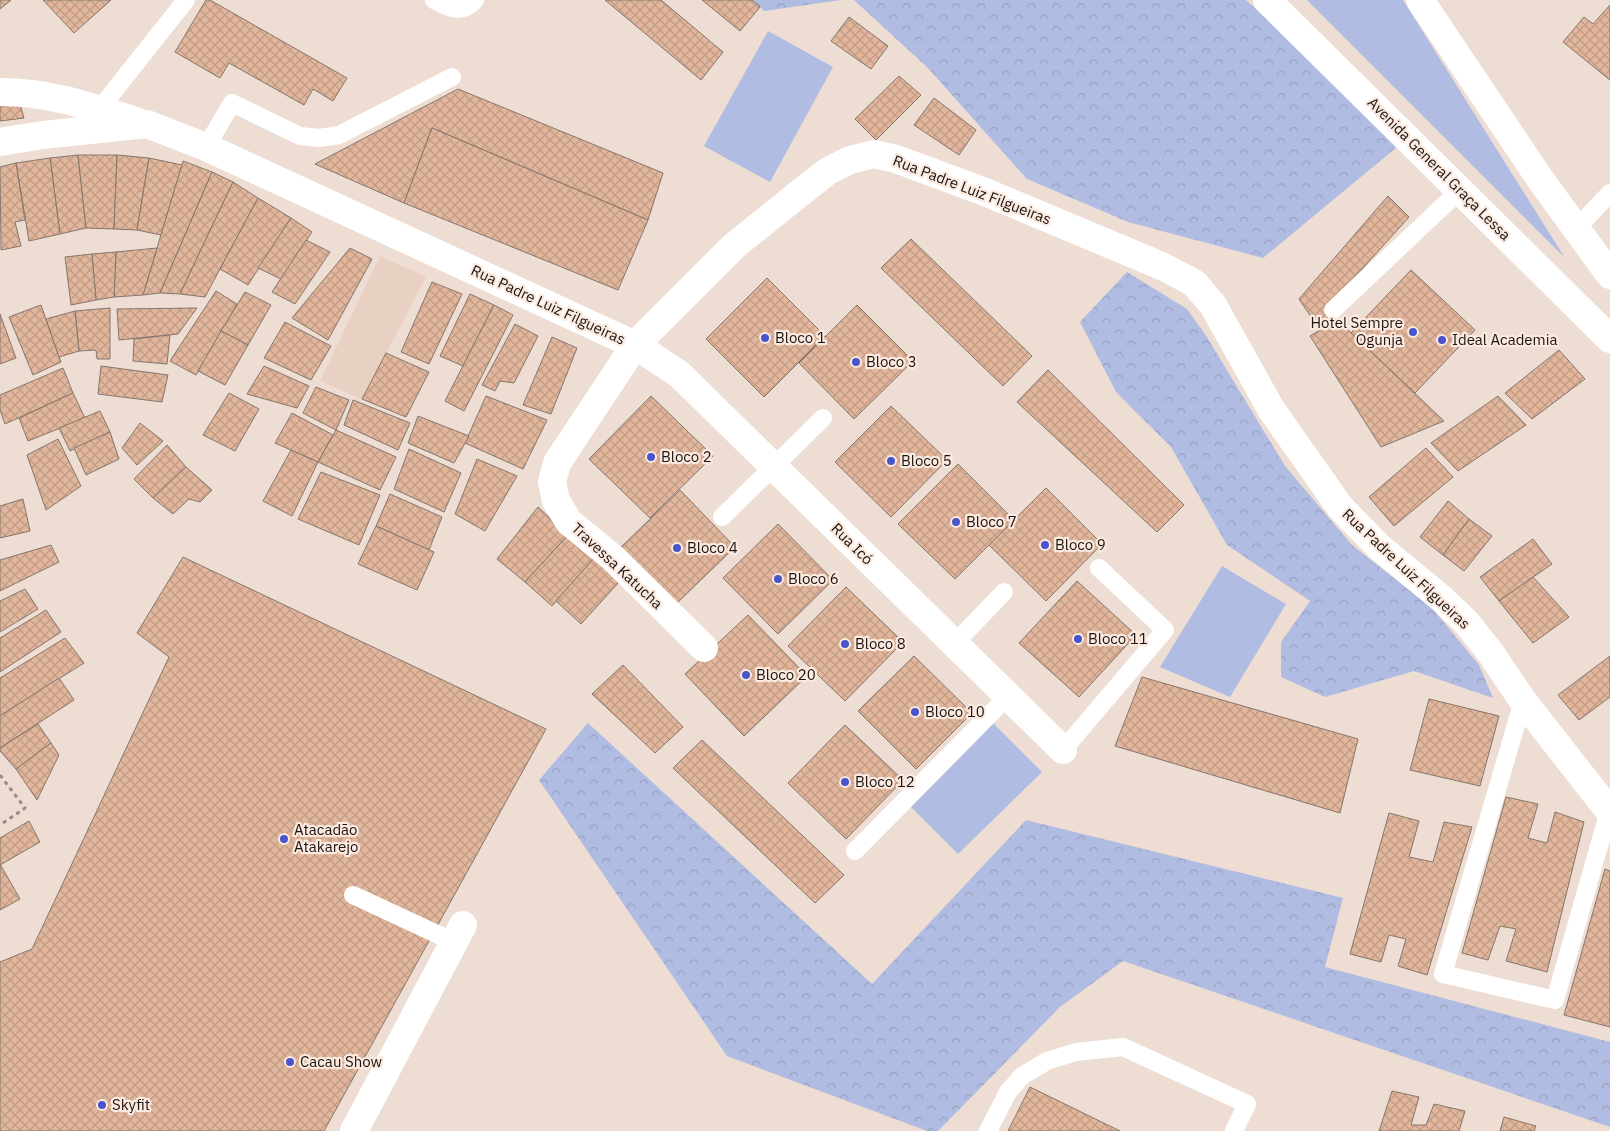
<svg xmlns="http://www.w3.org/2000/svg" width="1610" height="1131" viewBox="0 0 1610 1131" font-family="'IBM Plex Sans',sans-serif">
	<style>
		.built { fill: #e8d0c2 }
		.green { fill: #b1bce3 }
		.forest { fill: url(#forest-crowns) }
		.building { fill: url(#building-cross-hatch); stroke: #85766d }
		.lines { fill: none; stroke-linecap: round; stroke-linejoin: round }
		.path { stroke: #978b83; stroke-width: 3; stroke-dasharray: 4 4; stroke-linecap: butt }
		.lane { stroke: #fff; stroke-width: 18 }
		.street { stroke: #fff; stroke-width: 28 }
		.secondary { stroke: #fff; stroke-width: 28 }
		.poi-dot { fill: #4855ca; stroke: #fceae0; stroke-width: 2 }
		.labels { text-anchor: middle; stroke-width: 4.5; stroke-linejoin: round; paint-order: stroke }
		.street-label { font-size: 15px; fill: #1b1511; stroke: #fceae0 }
		.poi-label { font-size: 15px; fill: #1b1511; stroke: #fceae0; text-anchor: start }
	</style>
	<defs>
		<pattern id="forest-crowns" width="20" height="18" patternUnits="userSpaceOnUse" patternTransform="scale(1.25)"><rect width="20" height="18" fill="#b1bce3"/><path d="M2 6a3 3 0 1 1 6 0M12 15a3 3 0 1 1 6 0" fill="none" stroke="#98a1c2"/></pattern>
		<pattern id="building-cross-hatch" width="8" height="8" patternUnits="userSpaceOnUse" patternTransform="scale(1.25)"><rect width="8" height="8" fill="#e2b69c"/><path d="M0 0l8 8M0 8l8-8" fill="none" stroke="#c19c85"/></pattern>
	</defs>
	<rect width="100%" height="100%" fill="#eeddd3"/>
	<!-- built -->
	<polygon class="built" points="380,256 426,277 362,399 320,381"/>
	<!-- green -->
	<g class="green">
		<polygon points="1307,0 1403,0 1565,258"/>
		<polygon points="768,31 833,67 770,182 704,146"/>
		<polygon points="1222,566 1286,604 1230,697 1160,667"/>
		<polygon points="993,723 1042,772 958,854 910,806"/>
	</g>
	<!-- forest -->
	<g class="forest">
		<polygon points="752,0 841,0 764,11"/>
		<polygon points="854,0 1246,0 1403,142 1263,258 1128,222 1027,179 927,67"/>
		<polygon points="1127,272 1187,309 1205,334 1285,466 1352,545 1432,608 1479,665 1493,698 1414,671 1325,697 1281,677 1281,642 1310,601 1227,545 1171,447 1116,392 1080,322"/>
		<polygon points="588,723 872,984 1026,820 1343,898 1325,967 1610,1042 1610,1127 1123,961 1060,1007 938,1131 927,1131 727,1056 539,780"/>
	</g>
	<!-- building -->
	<g class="building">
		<polygon points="0,0 11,0 0,9"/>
		<polygon points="43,0 111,0 74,33"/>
		<polygon points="206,0 210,0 347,78 333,101 313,89 304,105 229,63 220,78 175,52"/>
		<polygon points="605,0 661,0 723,52 701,80"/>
		<polygon points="702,0 752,0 760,7 740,31"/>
		<polygon points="1610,5 1610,80 1563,42 1584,17 1593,24"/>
		<polygon points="849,17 888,46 871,69 831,41"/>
		<polygon points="899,76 921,95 876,140 855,119"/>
		<polygon points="458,89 663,173 648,220 432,128 404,203 315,164"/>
		<polygon points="934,98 976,130 959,155 914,125"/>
		<polygon points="20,104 24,118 0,121 0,106"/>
		<polygon points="432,128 648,220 618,290 404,203"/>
		<polygon points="78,155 86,228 60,234 50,158"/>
		<polygon points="78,155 117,155 114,229 86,228"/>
		<polygon points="117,155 149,158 137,230 114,229"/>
		<polygon points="50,158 60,234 29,241 16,163"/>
		<polygon points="149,158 182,165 161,235 137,230"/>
		<polygon points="183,161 212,172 160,293 143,295"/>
		<polygon points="16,163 25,220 15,222 21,246 1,250 0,167"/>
		<polygon points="212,172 233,182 180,294 160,293"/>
		<polygon points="233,182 258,198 205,297 180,294"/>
		<polygon points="1388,196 1409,217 1326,309 1444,421 1381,447 1310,336 1320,330 1299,299"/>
		<polygon points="258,198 291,218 248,285 220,269"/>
		<polygon points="291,218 312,232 281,279 258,268"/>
		<polygon points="911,239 1032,356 1003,386 881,268"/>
		<polygon points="306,240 330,252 295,304 272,292"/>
		<polygon points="157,248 143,295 114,297 116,252"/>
		<polygon points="350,248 372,259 328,340 292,318"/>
		<polygon points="116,252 114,297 96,300 92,254"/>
		<polygon points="92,254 96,300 71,305 65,257"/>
		<polygon points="1411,270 1475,330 1415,393 1351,333"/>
		<polygon points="767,278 825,336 764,397 706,339"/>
		<polygon points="432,282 462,294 429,364 401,352"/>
		<polygon points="216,291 237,304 196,375 170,361"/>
		<polygon points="245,292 271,305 248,345 221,331"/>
		<polygon points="470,294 494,305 463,366 440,356"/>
		<polygon points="41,305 61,362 33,375 9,317"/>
		<polygon points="494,305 513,315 464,411 445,401"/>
		<polygon points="857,305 913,361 854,419 799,363"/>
		<polygon points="110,308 110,359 97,359 96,350 79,351 75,311"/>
		<polygon points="197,308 178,334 119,340 117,309"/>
		<polygon points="75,311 79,351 59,357 46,319"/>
		<polygon points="0,314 16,358 0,364"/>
		<polygon points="285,322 331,346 311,380 264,358"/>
		<polygon points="515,324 538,336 514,383 500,381 495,391 482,385"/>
		<polygon points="221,331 248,345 225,385 198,371"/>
		<polygon points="170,335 167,364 133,361 134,339"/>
		<polygon points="552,337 577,348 551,414 523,405"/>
		<polygon points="1559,350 1585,379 1532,419 1505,393"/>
		<polygon points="386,353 429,372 406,417 362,399"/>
		<polygon points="101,366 168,375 162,402 98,394"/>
		<polygon points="264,366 309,386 297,408 247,394"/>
		<polygon points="63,368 73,393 5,424 0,410 0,395"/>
		<polygon points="1048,370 1184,505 1157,532 1017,402"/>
		<polygon points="316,387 349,400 336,430 303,413"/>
		<polygon points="73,393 85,418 28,441 19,418"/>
		<polygon points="229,393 259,409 235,451 203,435"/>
		<polygon points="486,396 547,420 523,469 465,443"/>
		<polygon points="651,396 713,456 650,518 589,459"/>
		<polygon points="1498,396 1526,425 1458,471 1431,443"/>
		<polygon points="353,400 410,423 398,450 344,425"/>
		<polygon points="891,406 947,460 891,517 835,462"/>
		<polygon points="100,411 110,432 70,451 59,428"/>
		<polygon points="292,413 333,435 318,462 275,443"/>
		<polygon points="418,416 469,436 454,463 408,443"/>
		<polygon points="140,423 163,441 137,465 122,448"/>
		<polygon points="336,430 396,457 380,490 318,462"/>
		<polygon points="110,432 119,459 86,475 74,448"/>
		<polygon points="58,439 81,486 46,510 27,455"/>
		<polygon points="167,445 186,467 153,498 134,479"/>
		<polygon points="1426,448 1453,477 1394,526 1369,497"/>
		<polygon points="409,449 461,473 444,512 394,489"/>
		<polygon points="291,450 318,462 292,516 263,501"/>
		<polygon points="477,459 517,476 485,531 455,514"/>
		<polygon points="958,464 1014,520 955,579 898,524"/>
		<polygon points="186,467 212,490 200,502 189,499 173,514 153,498"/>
		<polygon points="321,472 380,495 359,545 298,519"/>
		<polygon points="1046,488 1102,544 1046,601 989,545"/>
		<polygon points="680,490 735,547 674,606 619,549"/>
		<polygon points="390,494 442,517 429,550 376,526"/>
		<polygon points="23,499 30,531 0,538 0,506"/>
		<polygon points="1448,501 1469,519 1443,555 1420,537"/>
		<polygon points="538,507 568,535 525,582 497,559"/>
		<polygon points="1469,519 1492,536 1464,571 1443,555"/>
		<polygon points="778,524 833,580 778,634 723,578"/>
		<polygon points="376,526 434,552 417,590 358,564"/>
		<polygon points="568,535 594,558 552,606 525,582"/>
		<polygon points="1533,539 1552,564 1499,601 1480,577"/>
		<polygon points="51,545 59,562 0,591 0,560"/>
		<polygon points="183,557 546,729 324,1131 0,1131 0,962 32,949 169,657 137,633"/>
		<polygon points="594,558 620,581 581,624 556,601"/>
		<polygon points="1533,577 1569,617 1533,643 1499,601"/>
		<polygon points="1077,581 1136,635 1079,697 1019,643"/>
		<polygon points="846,587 903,642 845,701 788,646"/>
		<polygon points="25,589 38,609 0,632 0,601"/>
		<polygon points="46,610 61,632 0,672 0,638"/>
		<polygon points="748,615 807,676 744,736 685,674"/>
		<polygon points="65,638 84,663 0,716 0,678"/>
		<polygon points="914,656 972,713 916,769 858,711"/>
		<polygon points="1610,656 1610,697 1579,720 1558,695"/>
		<polygon points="623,665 683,727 655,753 592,694"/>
		<polygon points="1142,677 1358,739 1340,813 1115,746"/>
		<polygon points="59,678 74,700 0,748 0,716"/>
		<polygon points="1429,699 1499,716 1480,786 1410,770"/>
		<polygon points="38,724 51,743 16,769 0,751 0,748"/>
		<polygon points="845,725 903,780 846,839 788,783"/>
		<polygon points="702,740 844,875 815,903 673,768"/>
		<polygon points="51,743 59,755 37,800 16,769"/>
		<polygon points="1506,797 1538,804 1528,838 1547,843 1555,812 1584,822 1547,972 1506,961 1516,929 1500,926 1488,960 1462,953"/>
		<polygon points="1389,813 1419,821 1409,857 1433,862 1444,822 1472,827 1427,975 1398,966 1406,939 1389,935 1381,962 1350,954"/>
		<polygon points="29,821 40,842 0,865 0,838"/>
		<polygon points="0,864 20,899 0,910"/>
		<polygon points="1605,869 1610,871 1610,1027 1564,1015"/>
		<polygon points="1030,1087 1120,1131 1008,1131"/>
		<polygon points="1392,1091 1419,1097 1411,1125 1426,1125 1434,1104 1465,1111 1459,1131 1379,1131"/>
		<polygon points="1504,1117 1536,1126 1534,1131 1500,1131"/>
	</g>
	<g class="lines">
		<!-- path -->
		<polyline class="path" points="0,775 25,808 0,825"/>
		<!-- lane -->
		<g class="lane">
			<path d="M434 0C448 8 462 15 475 0"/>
			<polyline points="94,116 186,0"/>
			<polyline points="206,147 232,103 300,136 319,138 339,135 452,77"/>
			<polyline points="1576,229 1610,193"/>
			<polyline points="1333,310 1460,190"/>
			<polyline points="722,517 823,418"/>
			<polyline points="954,644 1004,592"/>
			<polyline points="1523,701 1443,974 1555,1000 1609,811"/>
			<polyline points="1063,750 1165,630 1099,568"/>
			<polyline points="855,851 1007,697"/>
			<polyline points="353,895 454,942"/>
			<polyline points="988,1131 1008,1092 1022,1076 1047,1061 1076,1052 1123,1047 1247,1104 1234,1131"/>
		</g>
		<!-- street -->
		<g class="street">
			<path d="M0 92C50 92 89 106 136 121"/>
			<polyline points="0,142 43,135 147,124 206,147 635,345 734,246 800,193 828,171 850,160 874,154 896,159 985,192 1164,267 1194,283 1213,305 1271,409 1340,507 1379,547 1442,599 1466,622 1490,652 1523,701 1610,812"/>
			<polyline points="704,648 613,558 569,522 556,501 552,482 557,463 635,345 679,374 1063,750"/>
			<polyline points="354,1131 463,925"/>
		</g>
		<!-- secondary -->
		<g class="secondary">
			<polyline points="1267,0 1610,339"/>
			<polyline points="1420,0 1540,179 1610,275"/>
		</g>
	</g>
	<!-- markers -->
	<g class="poi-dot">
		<circle cx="1413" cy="332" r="5"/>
		<circle cx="765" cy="338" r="5"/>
		<circle cx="1442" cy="340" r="5"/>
		<circle cx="856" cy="362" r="5"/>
		<circle cx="651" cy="457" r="5"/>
		<circle cx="891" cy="461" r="5"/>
		<circle cx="956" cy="522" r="5"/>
		<circle cx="1045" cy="545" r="5"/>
		<circle cx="677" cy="548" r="5"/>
		<circle cx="778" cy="579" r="5"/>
		<circle cx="1078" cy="639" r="5"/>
		<circle cx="845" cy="644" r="5"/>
		<circle cx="746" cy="675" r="5"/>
		<circle cx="915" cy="712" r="5"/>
		<circle cx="845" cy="782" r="5"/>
		<circle cx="284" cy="839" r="5"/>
		<circle cx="290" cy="1062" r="5"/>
		<circle cx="102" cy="1105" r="5"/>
	</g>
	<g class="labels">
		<!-- street labels -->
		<g class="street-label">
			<text transform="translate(1439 169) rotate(45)" y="5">Avenida General Graça Lessa</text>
			<text transform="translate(972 190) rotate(21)" y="5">Rua Padre Luiz Filgueiras</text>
			<text transform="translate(548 305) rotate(25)" y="5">Rua Padre Luiz Filgueiras</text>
			<text transform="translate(852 544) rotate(45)" y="5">Rua Icó</text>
			<text transform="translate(617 566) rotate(43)" y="5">Travessa Katucha</text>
			<text transform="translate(1406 569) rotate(43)" y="5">Rua Padre Luiz Filgueiras</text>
		</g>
		<!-- poi labels -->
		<g class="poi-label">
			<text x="1403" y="328" text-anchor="end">Hotel Sempre<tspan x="1403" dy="17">Ogunja</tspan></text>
			<text x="775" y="343">Bloco 1</text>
			<text x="1452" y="345">Ideal Academia</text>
			<text x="866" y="367">Bloco 3</text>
			<text x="661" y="462">Bloco 2</text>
			<text x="901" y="466">Bloco 5</text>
			<text x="966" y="527">Bloco 7</text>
			<text x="1055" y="550">Bloco 9</text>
			<text x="687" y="553">Bloco 4</text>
			<text x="788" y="584">Bloco 6</text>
			<text x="1088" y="644">Bloco 11</text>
			<text x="855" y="649">Bloco 8</text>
			<text x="756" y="680">Bloco 20</text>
			<text x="925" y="717">Bloco 10</text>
			<text x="855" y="787">Bloco 12</text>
			<text x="294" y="835">Atacadão<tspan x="294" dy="17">Atakarejo</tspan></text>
			<text x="300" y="1067">Cacau Show</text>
			<text x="112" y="1110">Skyfit</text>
		</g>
	</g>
</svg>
